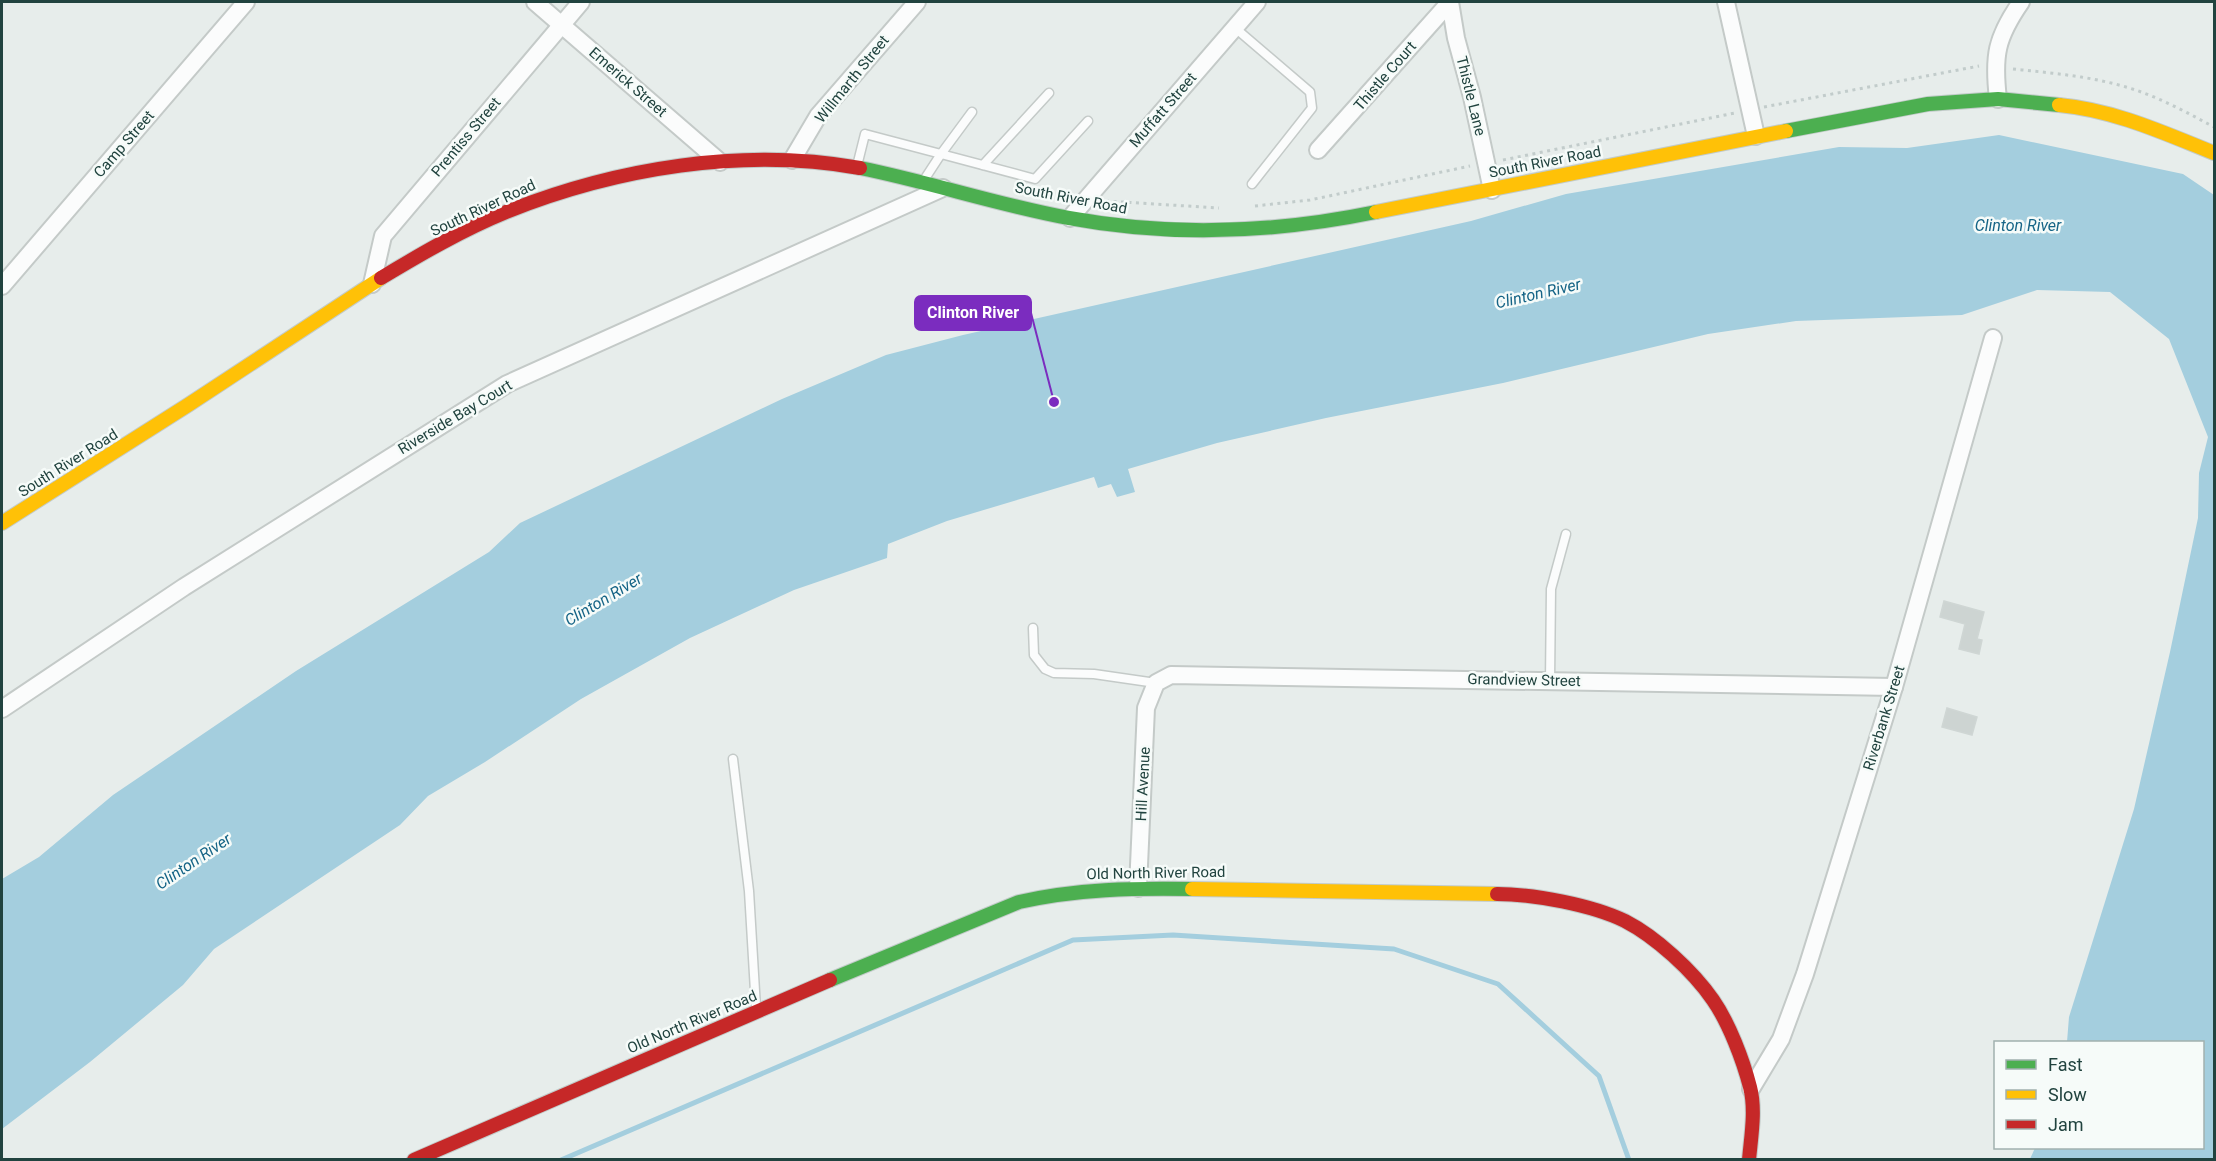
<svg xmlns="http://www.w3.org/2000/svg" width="2216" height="1161" viewBox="0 0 2216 1161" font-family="Roboto,sans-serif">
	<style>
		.water { fill: #a4cede }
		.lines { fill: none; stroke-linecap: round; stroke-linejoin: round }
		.stream { stroke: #a4cede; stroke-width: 5 }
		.building { fill: #cdd4d2; stroke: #cfd6d4; stroke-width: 1.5 }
		.lane-casing { stroke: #c4cac8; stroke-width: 11 }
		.street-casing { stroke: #c4cac8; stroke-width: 20 }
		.fast-casing { stroke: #c2cbc9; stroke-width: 16 }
		.slow-casing { stroke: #c2cbc9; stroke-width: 16 }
		.jam-casing { stroke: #c2cbc9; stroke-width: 16 }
		.path { stroke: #c2cccb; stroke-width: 3; stroke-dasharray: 3 4.5; stroke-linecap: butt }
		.lane { stroke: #fbfcfc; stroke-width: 8 }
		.street { stroke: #fbfcfc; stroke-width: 16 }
		.fast { stroke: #4caf50; stroke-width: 14 }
		.slow { stroke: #ffc107; stroke-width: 14 }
		.jam { stroke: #c62828; stroke-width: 14 }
		.labels { text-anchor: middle; stroke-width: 5; stroke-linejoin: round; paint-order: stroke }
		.street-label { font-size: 15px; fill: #21433f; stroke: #f6fbf9 }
		.water-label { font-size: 16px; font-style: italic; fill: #156486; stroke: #f6fbf9 }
		.leader { fill: none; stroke: #7b2cbf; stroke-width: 2 }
		.callout-dot { fill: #7b2cbf; stroke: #f6fbf9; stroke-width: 2 }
		.callout { fill: #7b2cbf; stroke: #7b2cbf; stroke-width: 2 }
		.callout-label { font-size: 16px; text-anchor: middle; font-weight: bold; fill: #fff }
	</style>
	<rect width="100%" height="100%" fill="#e7edeb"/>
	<!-- water -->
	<polygon class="water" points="1999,135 2183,174 2214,195 2214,1159 2030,1159 2035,1148 2202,1148 2202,1042 2067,1042 2069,1017 2134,809 2170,652 2198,518 2199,473 2208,437 2169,339 2110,292 2037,290 1962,315 1796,321 1708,334 1503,383 1326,418 1217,443 1128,469 1135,492 1117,497 1111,484 1098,488 1094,477 947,521 888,544 887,558 794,590 690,638 581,699 485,762 428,796 400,825 214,949 183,985 90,1062 2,1129 2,879 39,857 113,795 296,671 489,552 520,523 782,399 886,355 963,335 1471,221 1566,194 1839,147 1907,148"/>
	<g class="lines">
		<!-- stream -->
		<polyline class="stream" points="561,1160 1073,940 1173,935 1394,949 1498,984 1599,1076 1629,1160"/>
	</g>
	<!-- building -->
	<g class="building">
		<polygon points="1944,601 1984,612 1977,639 1982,640 1979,654 1959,649 1965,624 1940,617"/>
		<polygon points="1947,708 1977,717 1972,735 1942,727"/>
	</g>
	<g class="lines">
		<!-- lane casing -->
		<g class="lane-casing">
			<g id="lane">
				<polyline points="1234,27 1310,92 1312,108 1252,184"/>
				<polyline points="972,112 941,154 1035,179 1088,121"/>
				<polyline points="983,165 1049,93"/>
				<polyline points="857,166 865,134 941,154 924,180"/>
				<polyline points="1033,628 1034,655 1045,669 1054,673 1094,674 1156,683"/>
				<polyline points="1550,681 1551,589 1566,534"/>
				<polyline points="733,759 749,891 756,1008"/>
			</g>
		</g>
		<!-- street casing -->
		<g class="street-casing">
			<g id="street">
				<polyline points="535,2 720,162"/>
				<polyline points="1450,2 1456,38 1472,97 1492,190"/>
				<polyline points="1726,2 1756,136"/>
				<path d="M1998 99C1993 56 1996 38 2021 2"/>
				<polyline points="1318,150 1450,2"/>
				<polyline points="792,160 818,116 917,2"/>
				<polyline points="1070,218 1257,2"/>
				<polyline points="372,284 383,236 581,2"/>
				<polyline points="2,286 246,2"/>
				<polyline points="2,709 184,587 507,384 943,188"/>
				<polyline points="1138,888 1146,708 1156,683 1171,675 1894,687"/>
				<polyline points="1751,1089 1781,1039 1805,974 1894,687 1993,338"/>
			</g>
		</g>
		<!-- fast casing -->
		<g class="fast-casing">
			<g id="fast">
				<polyline points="1786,131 1928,104 1998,99 2059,105"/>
				<path d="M860 168C930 182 998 205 1069 218 1171 237 1274 233 1376 212"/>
				<path d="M830 980 1019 902C1077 889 1133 888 1192 889"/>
			</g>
		</g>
		<!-- slow casing -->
		<g class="slow-casing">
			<g id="slow">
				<path d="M2059 105C2114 110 2164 133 2214 153"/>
				<polyline points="1376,212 1786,131"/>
				<polyline points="2,523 188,405 381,278"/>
				<polyline points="1192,889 1497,894"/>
			</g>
		</g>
		<!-- jam casing -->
		<g class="jam-casing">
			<g id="jam">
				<path d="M381 278C421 254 462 230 506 212 616 168 743 147 860 168"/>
				<path d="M1497 894C1534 894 1592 905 1625 921 1656 937 1693 971 1713 1000 1729 1023 1743 1060 1750 1087 1756 1110 1751 1137 1749 1160"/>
				<polyline points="414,1160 830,980"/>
			</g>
		</g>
		<!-- path -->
		<g class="path">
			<path d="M2013 69C2051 73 2089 76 2126 87 2157 96 2186 112 2214 127"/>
			<polyline points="1764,107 1979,66"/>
			<polyline points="1503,160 1735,113"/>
			<polyline points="1106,201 1219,208"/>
			<polyline points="1255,206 1310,200 1470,166"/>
		</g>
		<!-- lane -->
		<use href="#lane" class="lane"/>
		<!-- street -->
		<use href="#street" class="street"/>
		<!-- fast -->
		<use href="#fast" class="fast"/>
		<!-- slow -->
		<use href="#slow" class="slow"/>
		<!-- jam -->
		<use href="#jam" class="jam"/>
	</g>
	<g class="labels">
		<!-- street labels -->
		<g class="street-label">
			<text transform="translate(1385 76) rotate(-49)" y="5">Thistle Court</text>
			<text transform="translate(852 79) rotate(-51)" y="5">Willmarth Street</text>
			<text transform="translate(628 82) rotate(41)" y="5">Emerick Street</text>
			<text transform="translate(1471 96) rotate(76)" y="5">Thistle Lane</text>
			<text transform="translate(1163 110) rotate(-49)" y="5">Muffatt Street</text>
			<text transform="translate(466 137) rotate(-50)" y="5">Prentiss Street</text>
			<text transform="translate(124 144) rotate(-49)" y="5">Camp Street</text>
			<text transform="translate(1545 162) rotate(-11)" y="5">South River Road</text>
			<text transform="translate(1071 198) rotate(11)" y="5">South River Road</text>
			<text transform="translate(483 208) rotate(-25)" y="5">South River Road</text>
			<text transform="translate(455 417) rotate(-31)" y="5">Riverside Bay Court</text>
			<text transform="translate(68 463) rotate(-32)" y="5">South River Road</text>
			<text transform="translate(1524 680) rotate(1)" y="5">Grandview Street</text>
			<text transform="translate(1884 718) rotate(-73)" y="5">Riverbank Street</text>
			<text transform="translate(1143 784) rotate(-87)" y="5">Hill Avenue</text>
			<text transform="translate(1156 873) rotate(-1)" y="5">Old North River Road</text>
			<text transform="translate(692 1022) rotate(-23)" y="5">Old North River Road</text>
		</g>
		<!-- water labels -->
		<g class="water-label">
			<text x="2018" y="231">Clinton River</text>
			<text transform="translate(1538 293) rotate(-13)" y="6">Clinton River</text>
			<text transform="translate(603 599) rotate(-31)" y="6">Clinton River</text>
			<text transform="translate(193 861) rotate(-34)" y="6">Clinton River</text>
		</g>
	</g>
	<!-- callouts -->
	<path class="leader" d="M1054 402L1031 313"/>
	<circle class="callout-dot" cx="1054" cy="402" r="6"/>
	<rect class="callout" x="915" y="296" width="116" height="34" rx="6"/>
	<g class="callout-label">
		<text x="973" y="318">Clinton River</text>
	</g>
	<!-- border -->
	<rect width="2216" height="1161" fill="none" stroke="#21433f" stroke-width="6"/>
	<!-- legend -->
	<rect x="1994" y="1041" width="210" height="108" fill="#f6fbf9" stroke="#a1b1af" stroke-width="1.5"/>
	<rect x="2006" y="1060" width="30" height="9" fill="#4caf50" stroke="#a1b1af" stroke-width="1.5"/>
	<text x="2048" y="1071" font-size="18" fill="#21433f">Fast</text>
	<rect x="2006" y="1090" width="30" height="9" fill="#ffc107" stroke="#a1b1af" stroke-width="1.5"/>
	<text x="2048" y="1101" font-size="18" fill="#21433f">Slow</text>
	<rect x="2006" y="1120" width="30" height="9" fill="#c62828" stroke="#a1b1af" stroke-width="1.5"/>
	<text x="2048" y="1131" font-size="18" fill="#21433f">Jam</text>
</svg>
